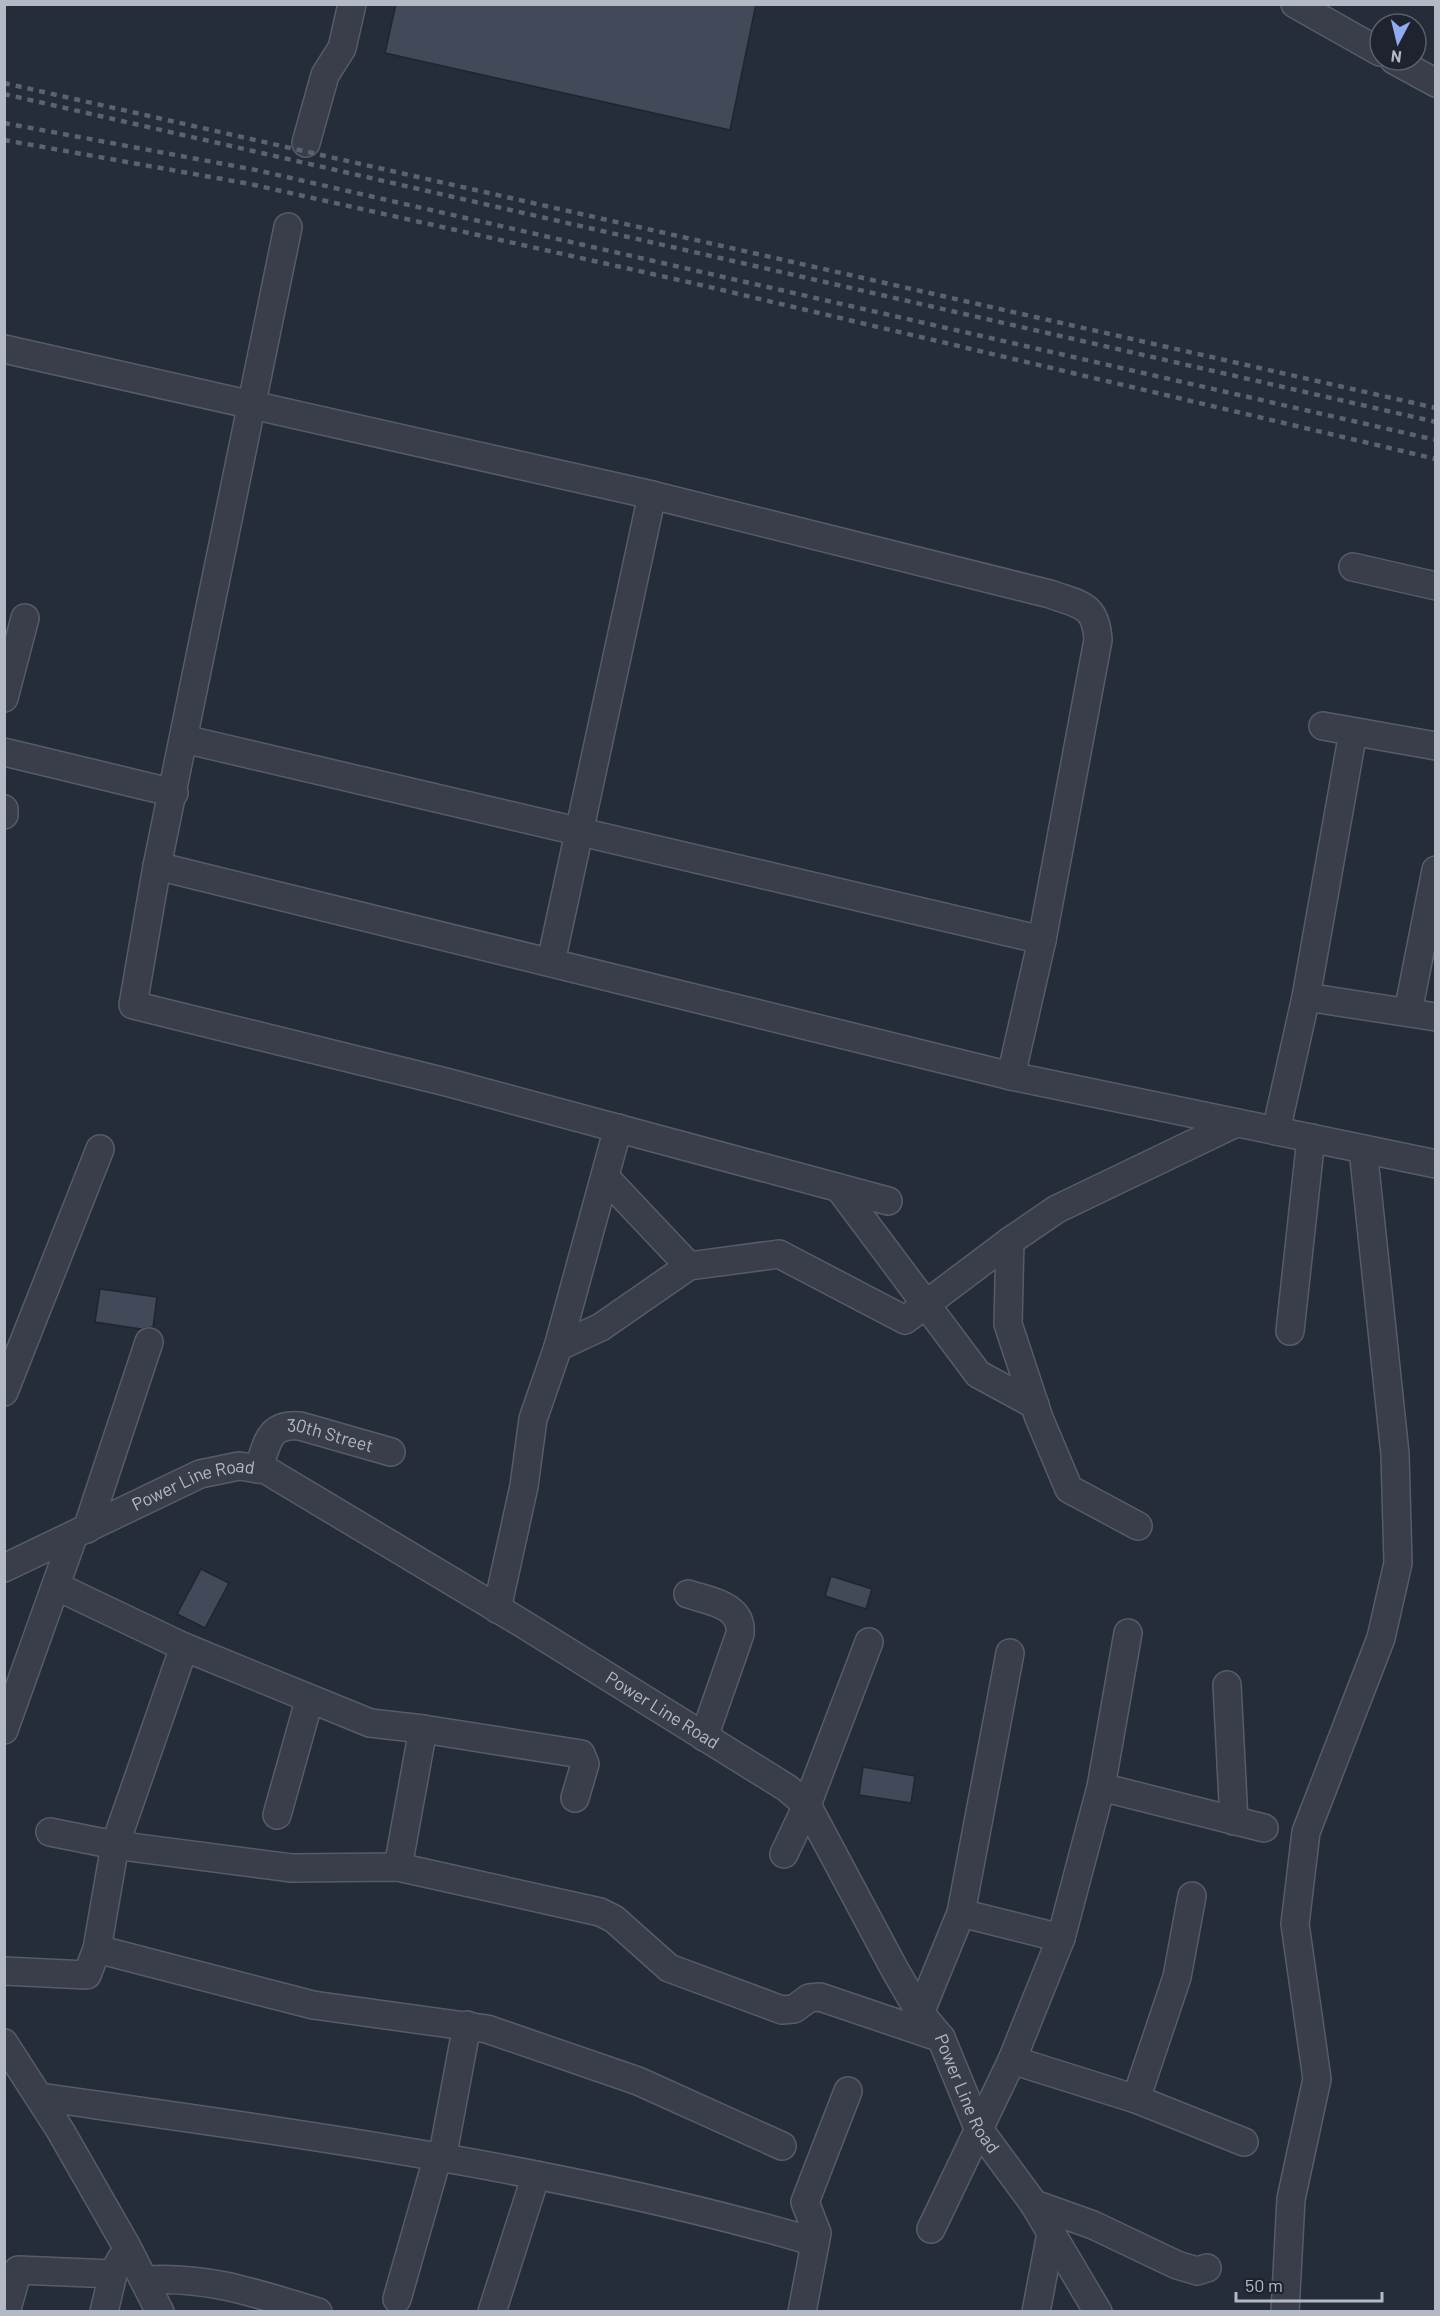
<svg xmlns="http://www.w3.org/2000/svg" width="1440" height="2316" viewBox="0 0 1440 2316" font-family="Barlow,sans-serif">
	<style>
		.building { fill: #424a59; stroke: #202531; stroke-width: 1.5 }
		.lines { fill: none; stroke-linecap: round; stroke-linejoin: round }
		.minor-casing { stroke: #575c68; stroke-width: 30 }
		.minor { stroke: #393e4a; stroke-width: 27 }
		.rail { stroke: #5b6271; stroke-width: 4.5; stroke-dasharray: 6 6; stroke-linecap: butt }
		.labels { text-anchor: middle; stroke-width: 4.5; stroke-linejoin: round; paint-order: stroke }
		.street-label { font-size: 18px; fill: #b4b9c6; stroke: #1e232f }
	</style>
	<rect width="100%" height="100%" fill="#252c3a"/>
	<!-- building -->
	<g class="building">
		<polygon points="396,4 756,4 730,130 385,53"/>
		<polygon points="100,1289 157,1297 153,1327 141,1329 95,1322"/>
		<polygon points="201,1569 229,1583 205,1628 177,1614"/>
		<polygon points="831,1576 872,1589 866,1609 825,1596"/>
		<polygon points="863,1767 915,1776 911,1803 859,1795"/>
	</g>
	<g class="lines">
		<!-- minor casing -->
		<g class="minor-casing">
			<g id="minor">
				<polyline points="1295,4 1380,52"/>
				<polyline points="1394,60 1436,83"/>
				<polyline points="306,143 325,75 342,48 352,4"/>
				<polyline points="288,227 157,866 133,1005 446,1082 888,1201"/>
				<path d="M4 349 652 495 1050 594C1080 605 1096 604 1098 640L1042 940 1011 1076 1436 1164"/>
				<polyline points="1353,567 1436,586"/>
				<polyline points="4,698 25,618"/>
				<polyline points="1323,726 1436,746"/>
				<polyline points="184,739 1042,940"/>
				<polyline points="4,752 174,793"/>
				<polyline points="4,809 4,815"/>
				<polyline points="157,866 1011,1076"/>
				<polyline points="551,962 652,495"/>
				<polyline points="1306,997 1353,732"/>
				<polyline points="1408,1012 1436,870"/>
				<polyline points="1276,1131 1306,997 1436,1017"/>
				<polyline points="605,1177 689,1266"/>
				<polyline points="839,1188 978,1374 1035,1405"/>
				<polyline points="1290,1331 1311,1138"/>
				<polyline points="558,1347 618,1128"/>
				<polyline points="4,1392 100,1149"/>
				<path id="s1" d="M258 1469C268 1443 268 1423 300 1426L391 1452"/>
				<polyline points="1138,1526 1069,1489 1039,1418 1008,1324 1010,1241 1057,1209 1236,1123"/>
				<polyline points="87,1529 149,1342"/>
				<path id="s2" d="M4 1568 200 1474 239 1466 266 1470 520 1622 787 1788 807 1805 895 1970 920 2013 941 2038 978 2128 1034 2204 1098 2312"/>
				<polyline points="56,1586 184,1647 370,1723 423,1729 581,1754 585,1764 575,1798"/>
				<path d="M688 1594C710 1601 743 1605 740 1634L704 1737"/>
				<polyline points="497,1609 524,1486 533,1419 558,1347 601,1327 689,1266 779,1254 905,1320 1010,1241"/>
				<polyline points="1227,1685 1234,1821"/>
				<polyline points="4,1730 73,1537"/>
				<polyline points="1101,1787 1264,1828"/>
				<polyline points="277,1815 309,1701"/>
				<polyline points="50,1832 115,1845 292,1868 398,1867 600,1912 614,1919 669,1968 782,2010 794,2009 809,1998 820,1997 941,2038"/>
				<polyline points="784,1854 807,1805 869,1642"/>
				<polyline points="398,1867 423,1729"/>
				<polyline points="961,1913 1061,1938"/>
				<polyline points="97,1949 313,2005 487,2029 638,2081 782,2146"/>
				<polyline points="4,1971 87,1975 97,1949 115,1845 184,1647"/>
				<polyline points="920,2013 961,1913 1010,1653"/>
				<polyline points="4,2043 60,2130 127,2247 160,2312"/>
				<polyline points="1012,2060 1136,2099 1244,2142"/>
				<path d="M40 2097C300 2134 563 2168 815 2242"/>
				<polyline points="1136,2099 1177,1977 1192,1896"/>
				<polyline points="442,2159 467,2025"/>
				<polyline points="1034,2204 1093,2225 1177,2265 1197,2271 1207,2268"/>
				<polyline points="931,2229 1012,2060 1061,1938 1101,1787 1128,1633"/>
				<path d="M145 2280C209 2276 258 2294 318 2312"/>
				<polyline points="397,2299 437,2159"/>
				<polyline points="6,2312 18,2270 113,2274"/>
				<polyline points="104,2312 113,2274 121,2259"/>
				<polyline points="492,2312 536,2175"/>
				<polyline points="802,2312 817,2233 805,2202 848,2091"/>
				<polyline points="1036,2312 1051,2233"/>
				<polyline points="1285,2312 1291,2199 1317,2079 1295,1924 1306,1832 1381,1638 1398,1563 1395,1454 1363,1149"/>
			</g>
		</g>
		<!-- minor -->
		<use href="#minor" class="minor"/>
		<!-- rail -->
		<g class="rail">
			<polyline points="4,83 1436,408"/>
			<polyline points="4,94 1436,422"/>
			<polyline points="4,123 256,170 1436,440"/>
			<polyline points="4,140 250,184 688,282 1436,459"/>
		</g>
	</g>
	<g class="labels">
		<!-- street labels -->
		<g class="street-label">
			<text dy="6" stroke="none"><textPath href="#s1" startOffset="99">30th Street</textPath></text>
			<text dy="6" stroke="none"><textPath href="#s2" startOffset="208">Power Line Road</textPath></text>
			<text dy="6" stroke="none"><textPath href="#s2" startOffset="748">Power Line Road</textPath></text>
			<text dy="6" stroke="none"><textPath href="#s2" startOffset="1252">Power Line Road</textPath></text>
		</g>
	</g>
	<!-- border -->
	<rect width="1440" height="2316" fill="none" stroke="#b4b9c6" stroke-width="12"/>
	<!-- north arrow -->
	<g transform="translate(1398 42) rotate(187)"><circle r="28" fill="#1e232f" stroke="#5a5f6b" stroke-width="1.5"/>
	<path d="M0-4.5L10 22L0 15L-10 22Z" fill="#91abee"/>
	<text y="-9" font-size="16" font-weight="bold" text-anchor="middle" fill="#b4b9c6">N</text>
	</g>
	<!-- scale -->
	<path d="M1236 2292v9h146v-9" fill="none" stroke="#b4b9c6" stroke-width="3"/>
	<text x="1245" y="2292" font-size="18" fill="#b4b9c6" stroke="#1e232f" stroke-width="4.5" paint-order="stroke">50 m</text>
</svg>
